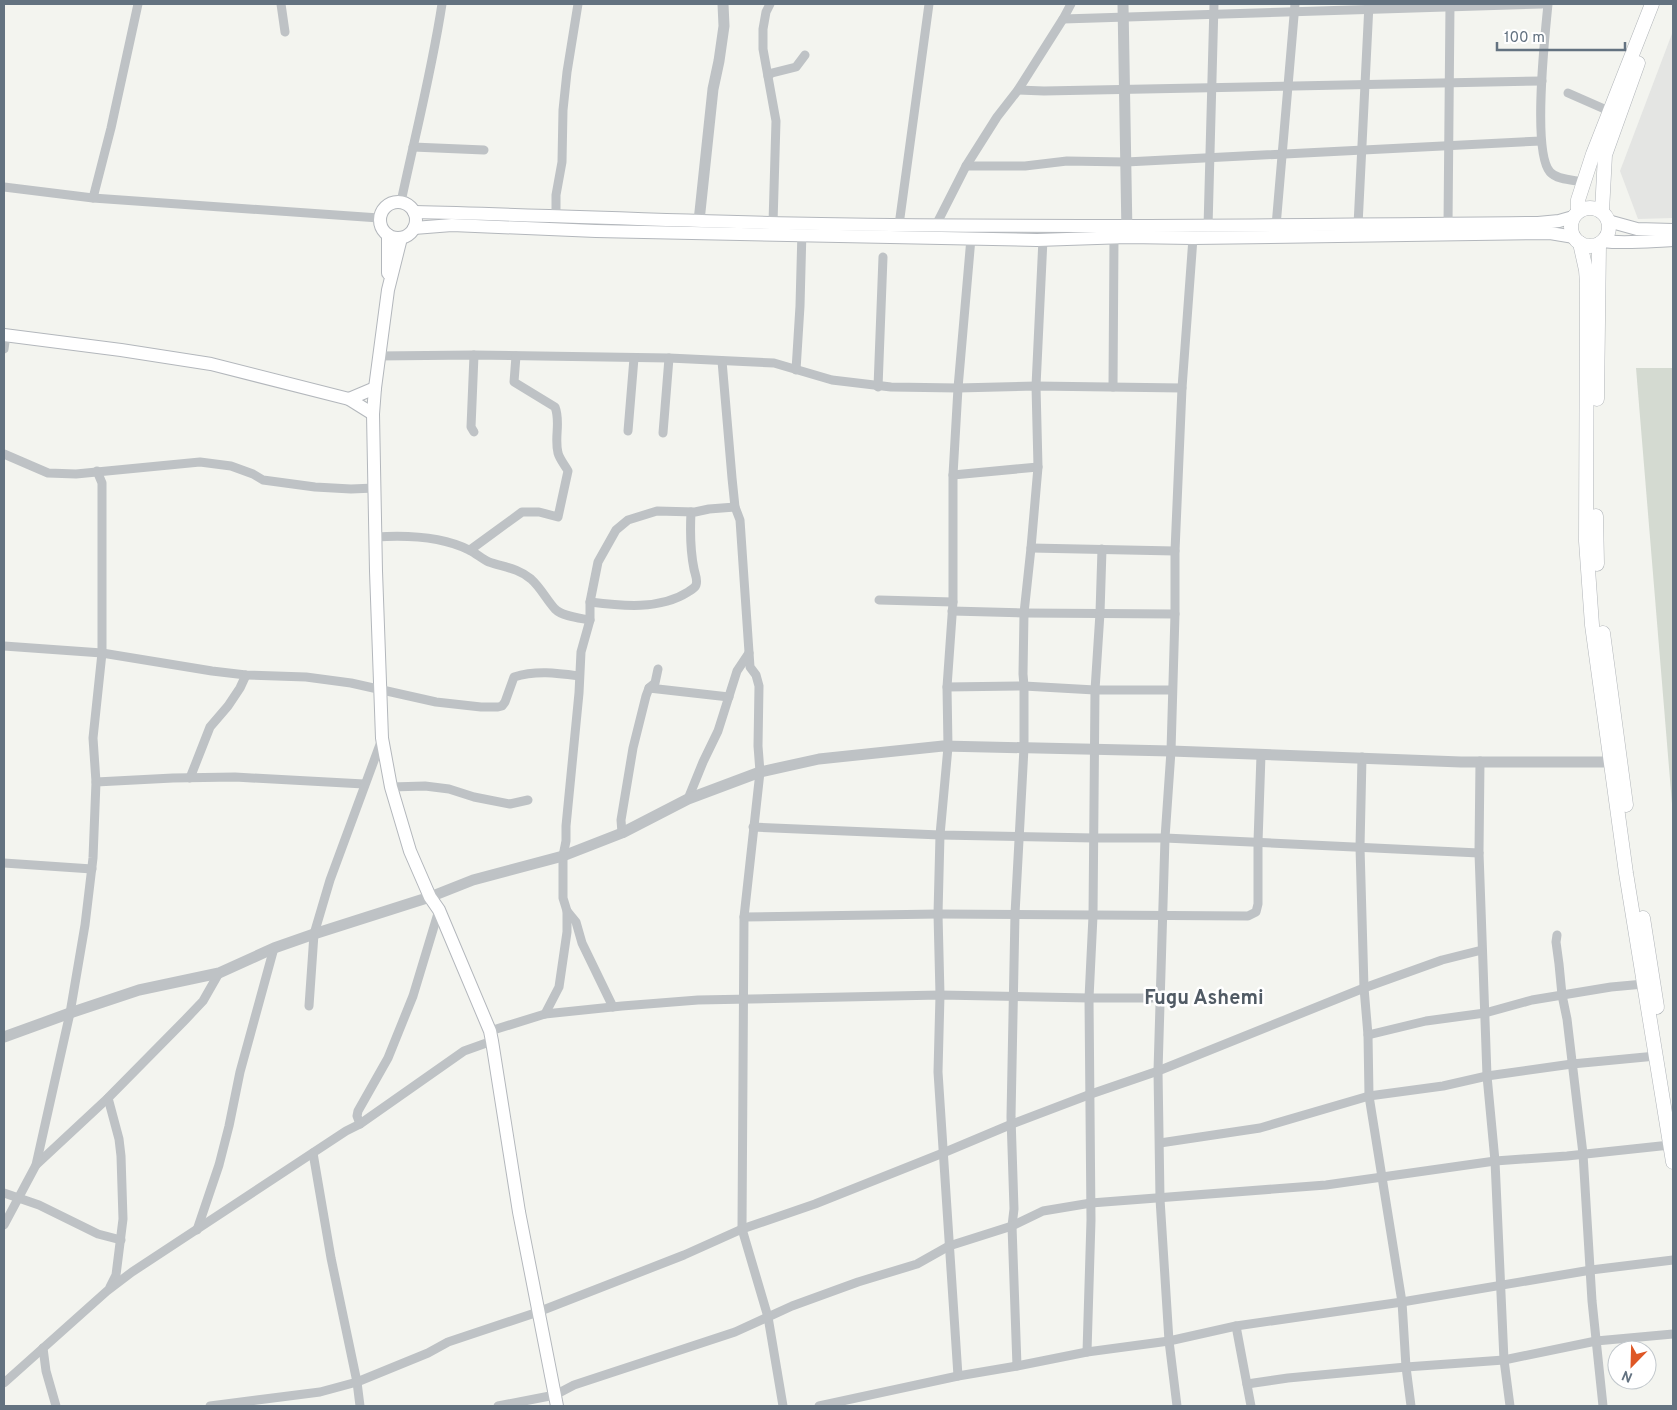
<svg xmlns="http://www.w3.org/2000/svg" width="1677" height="1410" viewBox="0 0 1677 1410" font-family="Overpass,sans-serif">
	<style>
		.built { fill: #e4e5e3 }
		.green { fill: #d4dad1 }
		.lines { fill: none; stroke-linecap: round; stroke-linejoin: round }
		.secondary-casing { stroke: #b3b7bc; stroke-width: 14 }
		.primary-casing { stroke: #b1b5b9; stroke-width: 15 }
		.minor { stroke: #bec2c5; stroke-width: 9 }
		.tertiary { stroke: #bec2c5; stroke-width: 11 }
		.secondary { stroke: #fff; stroke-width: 12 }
		.primary { stroke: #fff; stroke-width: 14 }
		.labels { text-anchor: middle; stroke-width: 5; stroke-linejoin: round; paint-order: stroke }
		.district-label { font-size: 20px; font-weight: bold; fill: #515b65; stroke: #fff }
	</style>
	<rect width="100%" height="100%" fill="#f3f4ef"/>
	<!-- built -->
	<polygon class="built" points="1673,31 1673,218 1638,219 1620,171"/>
	<!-- green -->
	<polygon class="green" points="1636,368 1673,368 1673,816"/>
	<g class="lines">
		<!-- secondary casing -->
		<g class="secondary-casing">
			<g id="secondary">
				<circle cx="398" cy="220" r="18"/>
				<path d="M414 212C550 215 685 222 821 224 1060 228 1299 225 1538 223L1559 221 1573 217"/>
				<polyline points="1608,221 1637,229 1673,230"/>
				<polyline points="414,228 452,225 596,231 1037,240 1127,237 1193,238 1550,233 1574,237"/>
				<polyline points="388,235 388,273"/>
				<polyline points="401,238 388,290 375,388 373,414 376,571 382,738 391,787 410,851 430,897 439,910 490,1031 492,1041 519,1212 557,1406"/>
				<path d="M1603 241C1625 244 1650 241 1673 240"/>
				<polyline points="4,335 121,350 211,364 349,399 373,414"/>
				<polyline points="349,399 375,388"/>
			</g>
		</g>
		<!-- primary casing -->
		<g class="primary-casing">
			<g id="primary">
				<circle cx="1590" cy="227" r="19"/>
				<polyline points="1578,211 1578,200 1593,154 1652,4"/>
				<polyline points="1602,211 1605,155 1638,63"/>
				<polyline points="1580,243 1586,270 1587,283 1586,541 1592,625 1626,873 1673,1162"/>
				<polyline points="1597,399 1599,244"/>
				<polyline points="1596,516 1597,564"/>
				<polyline points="1603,633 1626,805"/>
				<polyline points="1643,918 1657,1007"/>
			</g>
		</g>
		<!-- minor -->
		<g class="minor">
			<polyline points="281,4 285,32"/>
			<polyline points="770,4 766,12 763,29 763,49 776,121 773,223"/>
			<path d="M1548 4C1545 35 1532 151 1550 172 1557 180 1574 180 1583 182"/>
			<polyline points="1063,19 1542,4"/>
			<polyline points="768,76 772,73 796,67 805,55"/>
			<polyline points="1018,90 1044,91 1542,81"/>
			<polyline points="1568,93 1609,111"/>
			<polyline points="413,147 484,150"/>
			<polyline points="966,166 1025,166 1067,161 1126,162 1541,141"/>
			<polyline points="4,187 93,198 379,218"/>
			<polyline points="93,198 111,128 138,4"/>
			<path d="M401 202C415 136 432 70 442 4"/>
			<polyline points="556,217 556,195 562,162 563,110 567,72 578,4"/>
			<polyline points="1448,224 1450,4"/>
			<polyline points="899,225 929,4"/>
			<polyline points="936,225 966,166 997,117 1018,90 1063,19 1071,4"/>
			<polyline points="1358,225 1369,4"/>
			<polyline points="1276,226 1295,4"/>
			<polyline points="1208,227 1214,4"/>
			<polyline points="4,349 6,335"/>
			<polyline points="378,356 474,355 669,358 774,363 832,380 891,387 958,388 1036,386 1182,388"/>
			<polyline points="722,361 732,478 735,507 740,520 750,667 756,675 759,686 758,746 760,772 744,917 742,1229 768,1317 783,1406"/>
			<polyline points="796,370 800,306 802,230"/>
			<polyline points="878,387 883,257"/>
			<polyline points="1113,387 1114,237"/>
			<polyline points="628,431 634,358"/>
			<polyline points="474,432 471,427 474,355"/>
			<polyline points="663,433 669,358"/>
			<polyline points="4,454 48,473 76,474 200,462 231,466 253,474 263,480 315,487 351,489 375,488"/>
			<polyline points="953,475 1038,467"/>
			<path d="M376 537C407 535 441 536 469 550 476 553 482 559 489 562 503 567 518 568 531 579 541 588 546 599 555 609 563 617 580 618 590 620"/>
			<polyline points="1031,548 1175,551"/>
			<path d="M470 550 522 512H539L558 517 568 471C565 465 560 460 558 453 554 437 561 422 555 407L514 382 516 356"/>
			<polyline points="879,600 953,602"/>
			<path d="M590 602C622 606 660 610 688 592 691 590 695 588 696 585 698 580 695 574 694 569 690 550 690 532 691 512"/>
			<polyline points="952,611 1024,613 1175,614"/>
			<path d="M4 646 102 653 212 671 246 675 306 677 351 683 436 702 481 707H498L502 706 505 702 514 677C536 670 557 673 579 676"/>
			<polyline points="947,687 1024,686 1095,690 1172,690"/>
			<polyline points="649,688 729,697"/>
			<polyline points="1362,757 1360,847 1364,988 1368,1035 1369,1096 1402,1302 1406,1367 1411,1406"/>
			<polyline points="1480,761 1479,853 1487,1076 1495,1161 1504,1360 1510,1406"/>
			<polyline points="190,778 210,727 228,706 240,688 246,675"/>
			<polyline points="96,782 173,778 235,777 364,784"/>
			<polyline points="391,787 425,786 449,789 474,797 510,804 528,800"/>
			<polyline points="688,799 703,762 718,731 737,671 749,653"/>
			<polyline points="753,827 940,835 1094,838 1165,838 1479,853"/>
			<polyline points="622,833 621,820 633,748 646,696 649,688 655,683 658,669"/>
			<polyline points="4,863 92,869"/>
			<polyline points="567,911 576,922 582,943 613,1007"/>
			<polyline points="744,917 938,914 1248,916 1256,912 1258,904 1258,842 1261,755"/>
			<polyline points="1557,935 1556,942 1559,964 1562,995 1567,1019 1583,1154 1592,1301 1603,1406"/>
			<polyline points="309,1006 314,934 330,880 382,739"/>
			<polyline points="545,1014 559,987 567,932 567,911 563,898 563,856 566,841 566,826 579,693 581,652 590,620 590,602 598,562 616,530 628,520 657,511 695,512 709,509 735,507"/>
			<polyline points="490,1031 545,1014 622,1006 698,1000 940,995 1089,998 1161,998"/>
			<polyline points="1368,1035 1426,1021 1485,1013 1532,1000 1611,987 1644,984"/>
			<polyline points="108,1098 119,1139 121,1156 123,1219 116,1275 110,1287"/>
			<polyline points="360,1124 357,1116 358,1111 388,1058 413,996 439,910"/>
			<polyline points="1160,1143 1260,1128 1369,1096 1443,1086 1487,1076 1572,1064 1656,1056"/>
			<polyline points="313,1153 331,1258 357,1382 360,1406"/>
			<polyline points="36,1165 108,1098 185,1020 203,1001 219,973"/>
			<polyline points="4,1193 39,1205 98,1234 121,1240"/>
			<polyline points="4,1225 36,1165 70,1013 85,925 93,858 96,782 93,738 102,653 102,483 97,471"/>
			<polyline points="197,1230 219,1165 229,1126 240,1072 274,948"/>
			<polyline points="1236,1326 1251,1406"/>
			<polyline points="43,1348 46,1371 56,1406"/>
			<polyline points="1087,1352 1091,1220 1089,998 1093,916 1095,690 1100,613 1102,549"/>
			<polyline points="1017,1366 1012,1226 1014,1209 1011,1117 1015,914 1024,748 1024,686 1023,674 1024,613 1031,548 1038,467 1036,386 1043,239"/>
			<polyline points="958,1376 938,1072 940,995 938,914 940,835 948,747 947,687 953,602 953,475 958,388 971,238"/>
			<polyline points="4,1383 107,1291 132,1272 346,1131 360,1124 464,1051 492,1041"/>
			<polyline points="1247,1384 1288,1378 1406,1367 1504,1360 1596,1341 1673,1334"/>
			<polyline points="210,1406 320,1392 357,1382 428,1353 448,1342 538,1312 684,1255 742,1229 815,1204 943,1153 1012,1124 1091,1094 1158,1071 1364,988 1442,960 1482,950"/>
			<polyline points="498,1406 555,1395 574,1385 735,1332 792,1306 858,1282 917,1264 949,1246 1012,1226 1043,1211 1091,1203 1326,1185 1495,1161 1567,1156 1670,1145"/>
			<polyline points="819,1406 958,1376 1017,1366 1087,1352 1169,1341 1236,1326 1402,1302 1591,1270 1673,1260"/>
			<polyline points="1177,1406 1169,1341 1160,1199 1158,1071 1165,838 1171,751 1175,614 1175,551 1182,388 1193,238"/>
		</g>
		<!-- tertiary -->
		<g class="tertiary">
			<polyline points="1123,4 1127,234"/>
			<polyline points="699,221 713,89 719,61 724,26 723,4"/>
			<polyline points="4,1037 70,1013 139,990 219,973 274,948 314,934 430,897 473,880 563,856 622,833 688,799 760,772 819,759 943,746 1171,751 1461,762 1610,762"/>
		</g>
		<!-- secondary -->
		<use href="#secondary" class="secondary"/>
		<!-- primary -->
		<use href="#primary" class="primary"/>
	</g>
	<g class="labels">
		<!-- district labels -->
		<g class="district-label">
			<text x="1204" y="1004">Fugu Ashemi</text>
		</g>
	</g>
	<!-- border -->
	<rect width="1677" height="1410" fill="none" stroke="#637280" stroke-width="10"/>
	<!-- north arrow -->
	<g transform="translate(1632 1365) rotate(203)"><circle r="24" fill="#ffffff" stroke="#c1c7cc"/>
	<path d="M0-4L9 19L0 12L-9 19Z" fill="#de5725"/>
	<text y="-8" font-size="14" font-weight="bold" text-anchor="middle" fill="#637280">N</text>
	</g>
	<!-- scale -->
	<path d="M1497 42v8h128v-8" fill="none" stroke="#637280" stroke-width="2.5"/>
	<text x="1504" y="42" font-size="15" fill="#637280" stroke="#ffffff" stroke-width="4" paint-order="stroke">100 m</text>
</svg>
